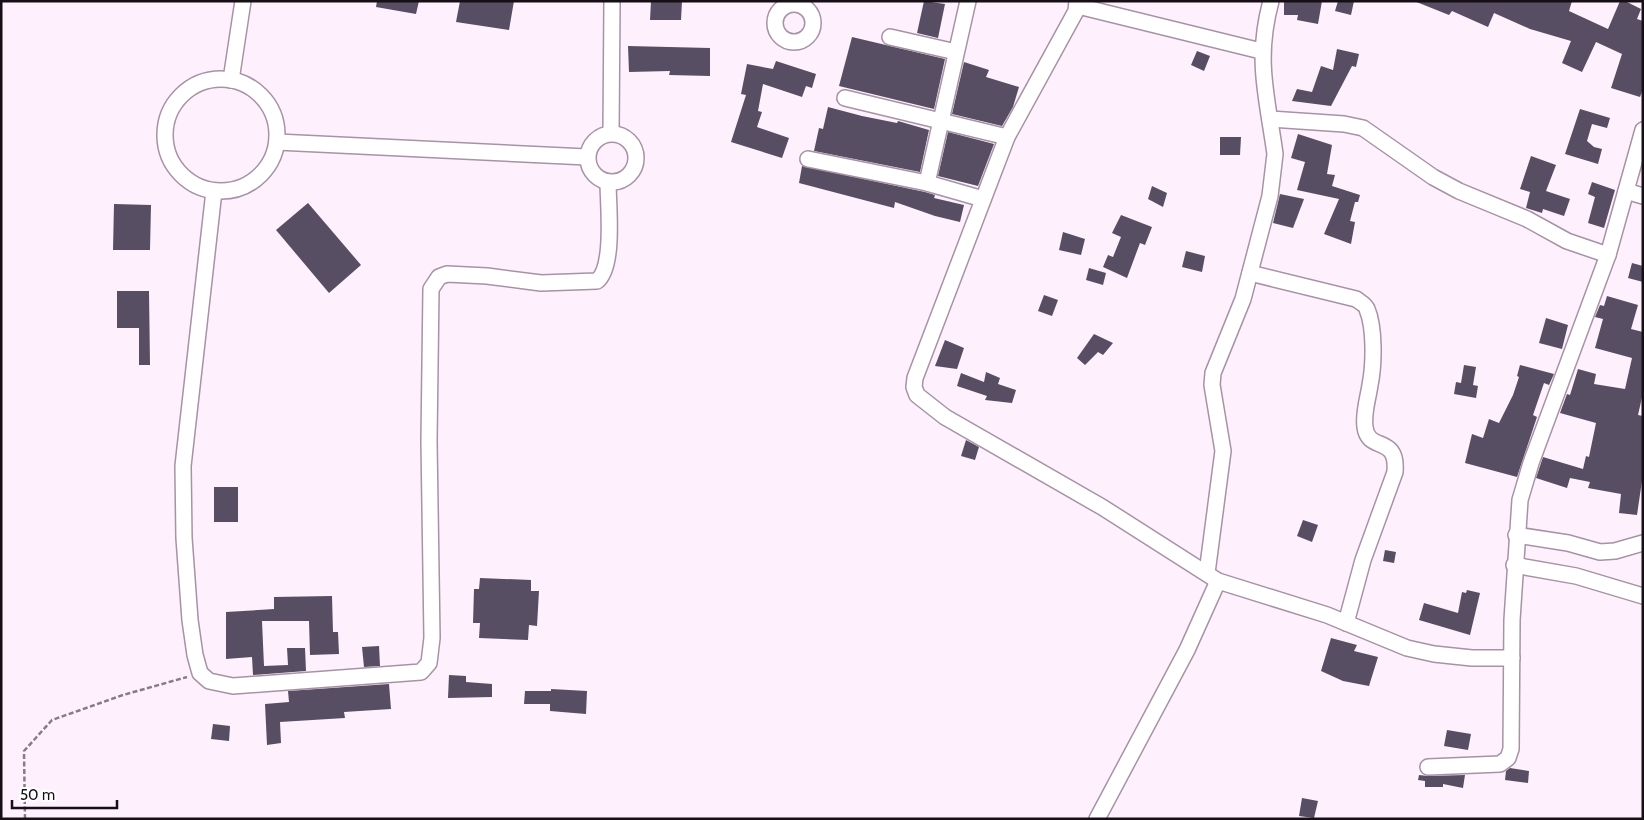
<svg xmlns="http://www.w3.org/2000/svg" width="1644" height="820" viewBox="0 0 1644 820" font-family="Cabin,sans-serif">
	<style>
		.building { fill: #574e63 }
		.lines { fill: none; stroke-linecap: round; stroke-linejoin: round }
		.minor-casing { stroke: #a693a5; stroke-width: 18 }
		.path { stroke: #867c85; stroke-width: 2.5; stroke-dasharray: 5 2.5; stroke-linecap: butt }
		.minor { stroke: #fff; stroke-width: 15 }
	</style>
	<rect width="100%" height="100%" fill="#fef1fd"/>
	<!-- building -->
	<g class="building">
		<polygon points="377,1 419,1 416,14 376,7"/>
		<polygon points="460,1 514,1 509,30 456,22"/>
		<polygon points="651,1 682,1 681,20 650,20"/>
		<polygon points="924,1 945,4 938,38 917,33"/>
		<polygon points="1284,1 1322,1 1318,24 1297,20 1298,15 1284,15"/>
		<polygon points="1338,1 1354,1 1351,15 1335,11"/>
		<polygon points="1414,1 1572,1 1569,11 1608,29 1620,1 1625,1 1641,9 1637,19 1643,21 1643,89 1640,97 1611,88 1622,54 1596,42 1582,72 1562,63 1571,41 1530,29 1494,13 1488,27 1452,11 1449,15"/>
		<polygon points="852,37 945,59 934,109 839,86"/>
		<polygon points="628,46 710,48 710,76 669,75 670,71 629,72"/>
		<polygon points="1337,49 1359,54 1356,67 1352,66 1331,106 1292,101 1297,89 1312,92 1321,66 1333,70"/>
		<polygon points="1197,51 1210,56 1204,71 1191,65"/>
		<polygon points="776,61 816,74 812,88 806,86 802,97 763,84 758,111 762,112 757,127 789,138 782,158 731,142 746,95 741,94 747,64 773,69"/>
		<polygon points="964,62 989,70 986,77 1019,87 1013,107 1002,126 952,114"/>
		<polygon points="828,107 862,116 897,123 898,121 929,130 920,172 814,151 819,128 823,129"/>
		<polygon points="1580,109 1610,118 1607,128 1592,124 1587,141 1594,147 1602,149 1598,164 1565,154"/>
		<polygon points="948,132 994,144 978,186 938,176"/>
		<polygon points="1298,134 1332,145 1327,174 1335,175 1332,186 1360,195 1358,202 1355,202 1350,221 1355,222 1351,244 1324,234 1339,199 1297,190 1305,162 1291,158"/>
		<polygon points="1220,137 1241,137 1240,155 1220,155"/>
		<polygon points="1531,156 1556,165 1546,191 1570,199 1564,216 1543,209 1542,213 1526,208 1530,192 1520,189"/>
		<polygon points="802,166 925,192 935,195 934,198 964,205 960,222 935,216 895,202 894,208 799,183"/>
		<polygon points="1592,182 1615,190 1604,228 1588,223 1595,197 1588,194"/>
		<polygon points="1152,186 1167,193 1163,207 1148,199"/>
		<polygon points="1280,194 1304,199 1293,228 1273,223"/>
		<polygon points="308,203 361,265 329,293 276,230"/>
		<polygon points="114,204 151,205 150,250 113,250"/>
		<polygon points="1121,215 1152,227 1145,245 1140,243 1127,278 1103,267 1108,255 1113,257 1121,237 1112,233"/>
		<polygon points="1063,232 1085,239 1081,255 1059,250"/>
		<polygon points="1186,251 1205,256 1202,272 1182,267"/>
		<polygon points="1632,263 1643,266 1643,282 1628,278"/>
		<polygon points="1089,268 1106,273 1103,285 1086,280"/>
		<polygon points="117,291 149,291 150,365 139,365 139,328 117,328"/>
		<polygon points="1044,295 1058,300 1052,316 1038,311"/>
		<polygon points="1607,296 1638,305 1631,329 1643,332 1643,393 1638,415 1643,416 1643,474 1637,515 1619,513 1621,494 1588,488 1590,482 1570,478 1567,488 1536,478 1543,457 1583,469 1586,456 1589,457 1596,423 1560,413 1567,394 1570,395 1578,369 1596,374 1594,384 1625,389 1632,358 1595,348 1603,319 1595,317 1600,305 1604,306"/>
		<polygon points="1546,318 1568,325 1562,349 1539,343"/>
		<polygon points="1094,334 1113,343 1103,355 1098,352 1085,365 1077,358"/>
		<polygon points="945,340 964,348 957,369 935,366"/>
		<polygon points="1464,365 1476,367 1473,385 1478,386 1476,398 1454,394 1456,382 1461,383"/>
		<polygon points="1520,365 1554,374 1549,385 1544,383 1533,415 1537,417 1517,477 1465,463 1472,434 1483,438 1489,419 1499,423 1513,395 1519,377 1517,376"/>
		<polygon points="986,372 1000,378 998,384 1016,390 1012,403 985,400 987,396 957,386 961,373 984,382"/>
		<polygon points="966,440 979,447 975,460 961,456"/>
		<rect x="214" y="487" width="24" height="35"/>
		<polygon points="1303,520 1318,525 1312,542 1297,536"/>
		<polygon points="1385,550 1396,552 1394,563 1383,561"/>
		<polygon points="480,578 531,580 531,591 539,591 537,626 529,625 528,640 479,638 480,623 473,623 474,589 479,589"/>
		<polygon points="1467,590 1480,593 1470,635 1419,620 1424,603 1458,613 1462,592 1466,593"/>
		<polygon points="332,596 333,632 338,632 339,654 310,655 309,621 262,621 264,666 288,665 287,648 305,648 306,671 253,675 252,657 226,659 226,612 274,609 274,597"/>
		<polygon points="1331,638 1357,645 1354,651 1378,657 1369,686 1343,681 1321,671"/>
		<polygon points="379,646 380,666 364,667 362,647"/>
		<polygon points="449,675 466,676 466,682 492,684 492,697 448,698"/>
		<polygon points="389,684 391,709 344,712 345,718 280,722 281,743 267,745 265,704 289,702 288,691"/>
		<polygon points="551,689 587,691 586,714 550,711 550,704 524,704 525,691 551,691"/>
		<polygon points="213,724 230,726 229,741 211,739"/>
		<polygon points="1447,730 1471,734 1468,750 1444,746"/>
		<polygon points="1510,768 1529,771 1528,783 1505,780 1506,771"/>
		<polygon points="1419,775 1428,776 1465,775 1463,788 1443,784 1443,787 1425,787 1425,781 1418,780"/>
		<polygon points="1302,798 1318,801 1314,818 1299,816"/>
	</g>
	<g class="lines">
		<!-- minor casing -->
		<g class="minor-casing">
			<g id="minor">
				<polyline points="1077,1 1076,11 1007,137 915,378 914,387 917,395 945,417 1102,507 1218,581 1327,615 1407,648 1434,654 1472,658 1512,658"/>
				<circle cx="794" cy="23" r="19"/>
				<polyline points="1078,6 1261,51"/>
				<polyline points="890,37 956,52"/>
				<circle cx="221" cy="135" r="56"/>
				<polyline points="231,80 243,1"/>
				<polyline points="845,98 1007,137"/>
				<polyline points="1270,119 1344,124 1363,128 1433,177 1459,191 1527,219 1567,241 1608,255"/>
				<polyline points="611,133 612,1"/>
				<circle cx="612" cy="158" r="24"/>
				<polyline points="277,142 587,157"/>
				<polyline points="808,159 927,183 983,199"/>
				<polyline points="927,183 968,1"/>
				<path d="M214 191 183 466 184 538 190 620 195 655 200 673 209 681 233 686 421 672 429 663 432 638 429 441 431 289 439 277 447 274 487 276 541 283 597 281C615 267 608 204 608 182"/>
				<polyline points="1626,191 1643,196"/>
				<path d="M1250 273 1356 299C1360 302 1366 305 1367 309 1375 328 1374 365 1370 385 1368 399 1363 413 1365 427 1368 453 1398 434 1395 472L1363 560 1346 623"/>
				<polyline points="1516,535 1568,543 1600,552 1615,551 1643,543"/>
				<polyline points="1514,565 1576,576 1643,596"/>
				<path d="M1207 573 1223 451 1212 385 1213 373 1243 299 1270 196 1275 154C1267 96 1255 60 1271 1"/>
				<polyline points="1428,767 1500,764 1508,758 1511,749 1512,620 1520,500 1531,463 1608,255 1643,130"/>
				<polyline points="1097,819 1187,650 1218,581"/>
			</g>
		</g>
		<!-- path -->
		<polyline class="path" points="25,819 24,751 52,720 123,695 187,677"/>
		<!-- minor -->
		<use href="#minor" class="minor"/>
	</g>
	<!-- border -->
	<rect width="1644" height="820" fill="none" stroke="#160f15" stroke-width="5"/>
	<!-- scale -->
	<path d="M12 800v8h105v-8" fill="none" stroke="#160f15" stroke-width="2.5"/>
	<text x="20" y="800" font-size="15" fill="#160f15" stroke="#ffffff" stroke-width="4" paint-order="stroke">50 m</text>
</svg>
